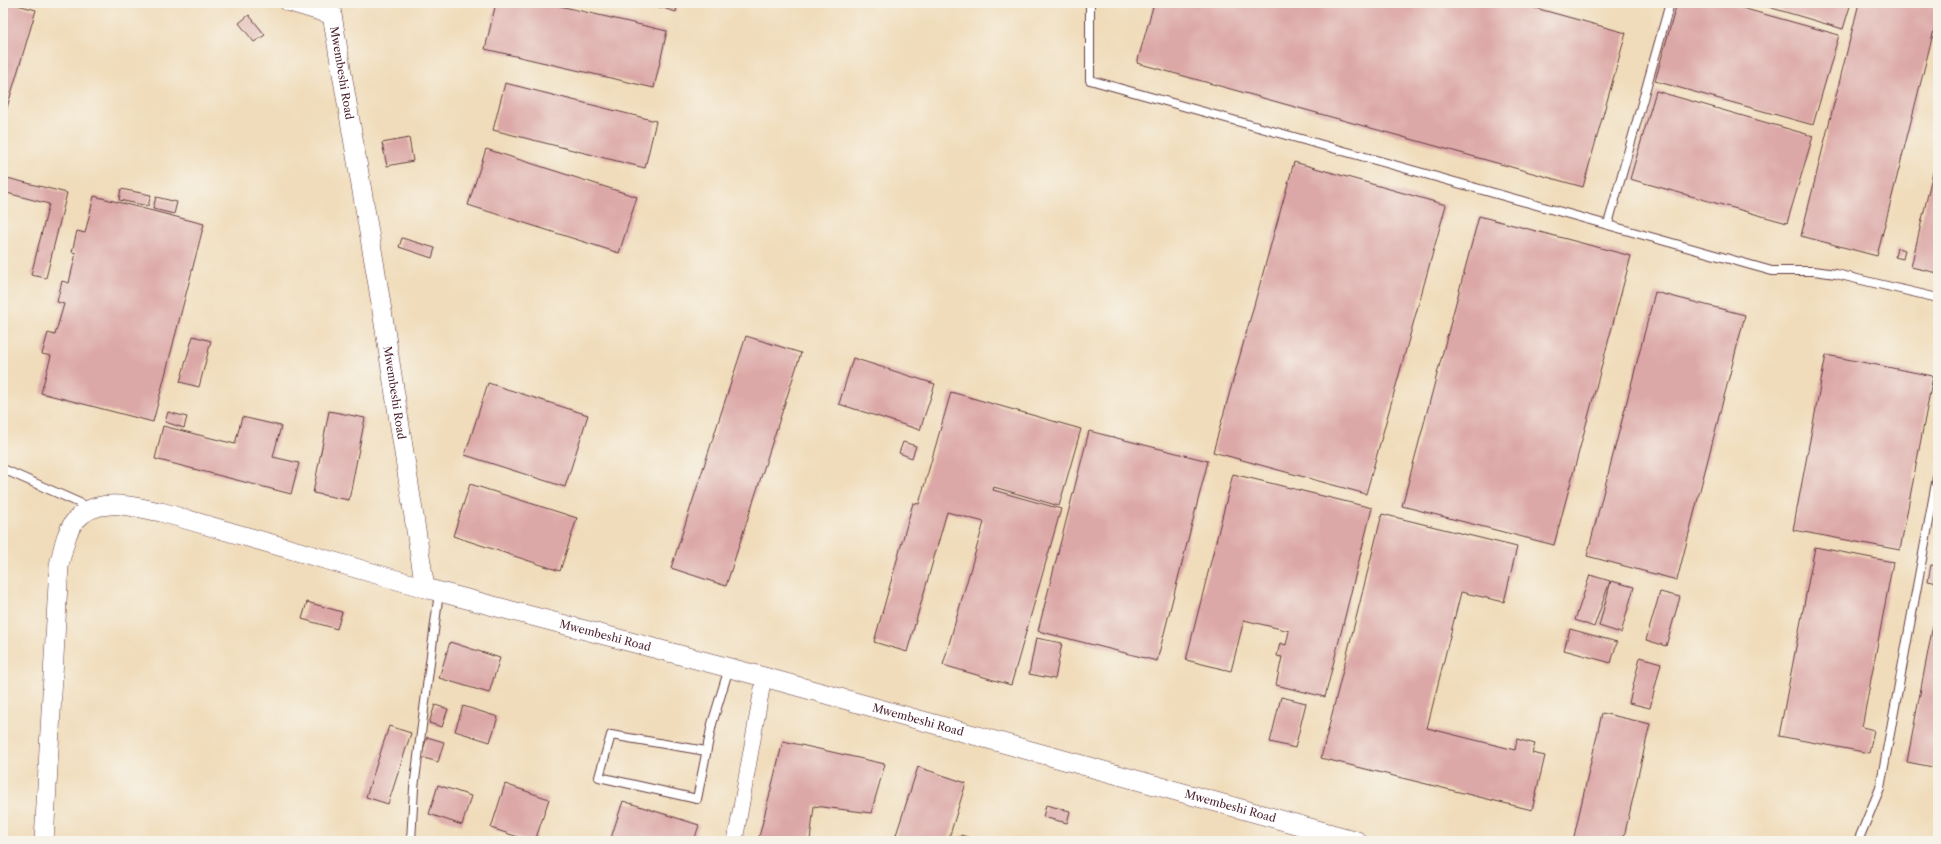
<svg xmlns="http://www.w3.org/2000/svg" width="1941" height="844" viewBox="0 0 1941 844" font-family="'Libre Caslon Text',serif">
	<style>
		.building { fill: #dca8a7 }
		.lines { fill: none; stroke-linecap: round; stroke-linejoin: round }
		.service-casing { stroke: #633b40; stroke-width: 10 }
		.minor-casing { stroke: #633b40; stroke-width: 16 }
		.tertiary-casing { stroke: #633b40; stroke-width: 20 }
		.service { stroke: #fff; stroke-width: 8 }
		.minor { stroke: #fff; stroke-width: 15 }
		.tertiary { stroke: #fff; stroke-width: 19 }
		.labels { text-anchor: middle; stroke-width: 3.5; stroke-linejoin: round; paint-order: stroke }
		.street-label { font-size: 11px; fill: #4a1f2b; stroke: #f7f3e8 }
	</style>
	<rect width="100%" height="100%" fill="#f7f3e8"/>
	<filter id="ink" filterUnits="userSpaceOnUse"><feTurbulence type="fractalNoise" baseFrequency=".025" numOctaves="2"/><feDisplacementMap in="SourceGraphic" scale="8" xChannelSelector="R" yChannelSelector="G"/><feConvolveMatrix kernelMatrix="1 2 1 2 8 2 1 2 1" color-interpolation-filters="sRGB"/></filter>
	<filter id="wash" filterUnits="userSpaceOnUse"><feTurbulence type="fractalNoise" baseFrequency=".012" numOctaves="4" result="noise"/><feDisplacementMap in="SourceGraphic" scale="16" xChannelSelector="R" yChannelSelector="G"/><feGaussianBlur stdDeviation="0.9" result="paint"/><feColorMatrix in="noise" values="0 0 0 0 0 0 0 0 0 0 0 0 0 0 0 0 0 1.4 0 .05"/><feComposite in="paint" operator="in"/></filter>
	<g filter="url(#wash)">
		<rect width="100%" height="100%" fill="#f0dcba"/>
		<g id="blocks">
			<!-- building -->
			<g class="building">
				<polygon points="3,3 10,3 36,10 3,121"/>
				<polygon points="496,3 547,3 667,31 654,88 485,49"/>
				<polygon points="646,3 678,3 676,12"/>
				<polygon points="1154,3 1517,3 1626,33 1583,187 1137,63"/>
				<polygon points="1677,3 1724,3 1839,35 1813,125 1655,81"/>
				<polygon points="1755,3 1851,3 1843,29"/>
				<polygon points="1859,3 1938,3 1938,14 1877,256 1801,236"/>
				<polygon points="249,15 265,35 254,42 239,23"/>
				<polygon points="505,83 656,121 645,168 493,130"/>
				<polygon points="1656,91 1813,136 1787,223 1630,179"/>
				<polygon points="409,138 413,161 387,166 382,143"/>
				<polygon points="486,149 637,197 619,253 468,205"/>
				<polygon points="1937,155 1938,155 1938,273 1911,267"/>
				<polygon points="1294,162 1446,205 1366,494 1213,452"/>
				<polygon points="3,177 67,193 46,278 31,275 49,204 3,192"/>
				<polygon points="121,189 151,195 148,206 119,200"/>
				<polygon points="94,196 204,224 153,422 41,393 51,356 42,354 48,333 55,335 64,304 57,302 62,281 69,283 76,253 72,252 77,231 85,233"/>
				<polygon points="156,197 177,202 174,214 153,209"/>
				<polygon points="1479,216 1631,256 1554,545 1402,506"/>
				<polygon points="402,238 435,248 432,258 399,247"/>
				<polygon points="1897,248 1905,250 1903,259 1895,257"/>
				<polygon points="1655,292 1745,315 1677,580 1587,556"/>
				<polygon points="193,336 211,341 199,387 180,382"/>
				<polygon points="746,336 801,353 726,586 671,568"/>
				<polygon points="1826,355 1933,376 1900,550 1793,530"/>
				<polygon points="853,358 935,384 920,430 839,404"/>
				<polygon points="488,383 588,415 565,487 465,455"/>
				<polygon points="951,392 1081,429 1059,506 994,487 993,490 1061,509 1011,685 943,665 984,522 947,512 907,652 874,642 913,503 919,504"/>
				<polygon points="329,411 365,418 349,500 313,493"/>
				<polygon points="168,412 187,417 184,428 165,422"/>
				<polygon points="242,417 281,426 273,457 299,463 291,494 155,459 163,426 235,444"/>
				<polygon points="1089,431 1208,461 1157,661 1038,631"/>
				<polygon points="903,442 916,446 912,458 899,453"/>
				<polygon points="1233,474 1372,508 1325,697 1276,685 1282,657 1277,656 1280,643 1286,645 1289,631 1244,620 1231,671 1186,660"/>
				<polygon points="470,484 577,518 560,571 453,536"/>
				<polygon points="1382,514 1517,547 1504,602 1461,592 1427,728 1515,750 1517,739 1535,744 1532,753 1545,756 1532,810 1321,758"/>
				<polygon points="1815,547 1893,562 1862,727 1874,730 1869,753 1779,736"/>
				<polygon points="1931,565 1938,566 1938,583 1928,581"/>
				<polygon points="1590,575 1610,581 1594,627 1575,620"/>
				<polygon points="1611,581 1634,587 1621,633 1599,626"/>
				<polygon points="1660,592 1680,597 1666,646 1646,640"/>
				<polygon points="307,602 342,612 337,629 302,619"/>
				<polygon points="1933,625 1938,626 1938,768 1907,762"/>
				<polygon points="1570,629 1617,642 1611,663 1564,650"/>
				<polygon points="1036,638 1062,643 1055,679 1029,674"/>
				<polygon points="450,642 500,658 489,693 439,678"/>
				<polygon points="1640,657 1661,663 1650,708 1629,703"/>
				<polygon points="1281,697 1306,703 1295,748 1270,742"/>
				<polygon points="435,705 448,709 442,727 429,723"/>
				<polygon points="463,706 498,717 490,742 455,731"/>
				<polygon points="1602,713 1650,724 1623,841 1573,841"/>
				<polygon points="389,726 411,733 388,804 366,797"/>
				<polygon points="427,737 444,742 438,762 421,757"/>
				<polygon points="783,741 885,764 871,813 814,806 810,841 758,841"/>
				<polygon points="918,767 966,783 948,841 894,841"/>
				<polygon points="505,784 549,799 535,841 530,841 491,828"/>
				<polygon points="438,785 471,796 462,825 429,814"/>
				<polygon points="623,801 699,825 694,841 610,841"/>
				<polygon points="1046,805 1070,811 1067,823 1043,817"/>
				<polygon points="961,835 980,841 959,841"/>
			</g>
		</g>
	</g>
	<g filter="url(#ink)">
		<use href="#blocks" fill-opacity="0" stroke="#633b40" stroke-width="1"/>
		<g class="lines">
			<!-- service casing -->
			<g class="service-casing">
				<g id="service">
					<polyline points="1090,3 1090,80 1772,271 1814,271 1836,274 1938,298"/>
					<polyline points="1608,224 1670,3"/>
					<polyline points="3,469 91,508"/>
					<polyline points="706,751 611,735 599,777 697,799 712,724 729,668"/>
					<polyline points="411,841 414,788 439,592"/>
					<polyline points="1858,841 1880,788 1938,472"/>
				</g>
			</g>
			<!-- minor casing -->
			<g class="minor-casing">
				<g id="minor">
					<polyline points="287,3 333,17"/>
					<polyline points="735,841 764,677"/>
				</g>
			</g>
			<!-- tertiary casing -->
			<g class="tertiary-casing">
				<g id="tertiary">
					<path id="s1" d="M330 3 378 285 425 588"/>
					<path id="s2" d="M44 841 59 565C63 551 65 533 75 521 96 495 134 507 161 512L425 588 764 677 1357 841"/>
				</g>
			</g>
			<!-- service -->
			<use href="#service" class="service"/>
			<!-- minor -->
			<use href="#minor" class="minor"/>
			<!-- tertiary -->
			<use href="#tertiary" class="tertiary"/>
		</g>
	</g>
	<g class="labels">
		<!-- street labels -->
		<g class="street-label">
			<text dy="4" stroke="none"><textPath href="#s1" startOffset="71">Mwembeshi Road</textPath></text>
			<text dy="4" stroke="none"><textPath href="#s1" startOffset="395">Mwembeshi Road</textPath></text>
			<text dy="4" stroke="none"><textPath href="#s2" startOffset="876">Mwembeshi Road</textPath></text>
			<text dy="4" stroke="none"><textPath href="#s2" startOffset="1200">Mwembeshi Road</textPath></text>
			<text dy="4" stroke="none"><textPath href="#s2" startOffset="1524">Mwembeshi Road</textPath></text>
		</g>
	</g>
	<!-- margin -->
	<rect width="1941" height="844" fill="none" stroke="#f7f3e8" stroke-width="16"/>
</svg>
